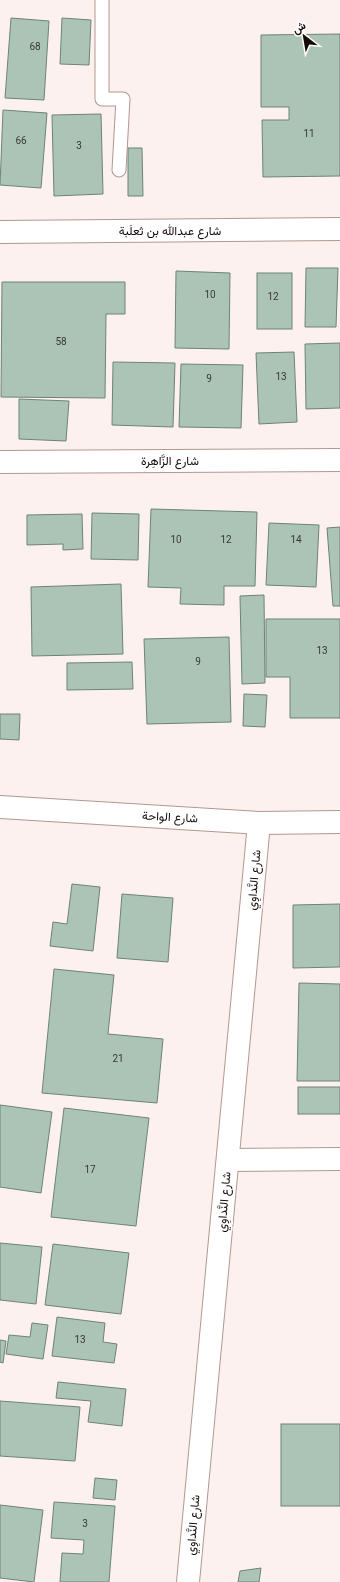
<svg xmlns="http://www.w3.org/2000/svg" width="340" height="1582" viewBox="0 0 340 1582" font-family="Georgia,Vazirmatn,serif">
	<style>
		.building { fill: #acc4b6; stroke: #6d8376 }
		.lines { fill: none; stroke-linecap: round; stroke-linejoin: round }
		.lane-casing { stroke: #b19890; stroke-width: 15 }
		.street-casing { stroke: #b19890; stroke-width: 24 }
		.lane { stroke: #fff; stroke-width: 13 }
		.street { stroke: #fff; stroke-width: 22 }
		.labels { text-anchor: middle; stroke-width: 3.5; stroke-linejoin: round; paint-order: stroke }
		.number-label { font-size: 10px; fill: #383833 }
		.street-label { font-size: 12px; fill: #120907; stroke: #fff }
	</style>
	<rect width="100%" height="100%" fill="#fcf1ee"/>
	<!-- building -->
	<g class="building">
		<polygon points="11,18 49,21 44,100 5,98"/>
		<polygon points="62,18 91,20 89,65 60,64"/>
		<polygon points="340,34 340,176 263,177 262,120 289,120 289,107 261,107 261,35"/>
		<polygon points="3,110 47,113 41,188 0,185"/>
		<polygon points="101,114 103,194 54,196 52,115"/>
		<polygon points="128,148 142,148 143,196 128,196"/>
		<polygon points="306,268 338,268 336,327 305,327"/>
		<polygon points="176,271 230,273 229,349 175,348"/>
		<rect x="257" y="273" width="35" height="56"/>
		<polygon points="2,282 125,282 125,314 106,314 105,398 1,397"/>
		<polygon points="340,343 340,408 306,409 305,344"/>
		<polygon points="294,352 297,422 259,424 256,353"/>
		<polygon points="113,362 175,363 173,427 112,425"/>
		<polygon points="181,364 243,365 241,428 179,427"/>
		<polygon points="19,399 69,401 66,441 19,439"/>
		<polygon points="151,509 257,512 255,586 224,586 224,605 180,604 181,588 148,587"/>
		<polygon points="92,513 139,514 138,560 91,559"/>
		<polygon points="82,514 83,549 63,550 63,544 27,545 27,515"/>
		<polygon points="269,523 319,525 316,587 266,585"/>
		<polygon points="340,527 340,606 333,606 327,528"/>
		<polygon points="121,584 123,654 32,656 31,587"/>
		<polygon points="264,595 265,683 242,684 240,596"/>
		<polygon points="266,619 340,619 340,718 290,718 290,677 266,677"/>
		<polygon points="229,637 231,722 147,724 144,639"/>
		<polygon points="132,662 133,689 67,690 67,663"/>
		<polygon points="244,694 267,695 265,727 243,726"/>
		<polygon points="0,714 20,714 19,740 0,739"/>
		<polygon points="72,884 100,887 93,951 50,946 53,922 67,924"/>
		<polygon points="122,894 173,898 168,962 117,958"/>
		<polygon points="340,904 340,967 293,968 293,905"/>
		<polygon points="54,969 114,975 108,1034 163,1039 157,1103 42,1093"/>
		<polygon points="299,983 340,984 340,1081 297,1081"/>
		<rect x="298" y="1087" width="42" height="27"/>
		<polygon points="0,1105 52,1112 41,1193 0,1187"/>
		<polygon points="64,1108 149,1118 136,1226 51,1217"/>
		<polygon points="0,1243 42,1247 36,1304 0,1300"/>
		<polygon points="53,1244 129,1253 121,1314 45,1305"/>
		<polygon points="57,1317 105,1323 103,1342 117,1344 114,1363 52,1356"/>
		<polygon points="32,1323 48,1325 43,1359 6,1354 9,1335 30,1337"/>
		<polygon points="0,1340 6,1341 3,1363 0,1362"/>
		<polygon points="58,1382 126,1389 122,1426 88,1422 91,1401 56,1398"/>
		<polygon points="0,1401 80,1407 75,1461 0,1456"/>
		<rect x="281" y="1424" width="59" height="82"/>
		<polygon points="95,1478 117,1480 115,1500 93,1498"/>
		<polygon points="54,1502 115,1506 109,1582 60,1582 62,1553 83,1554 84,1540 51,1538"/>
		<polygon points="0,1505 43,1510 34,1582 0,1578"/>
		<polygon points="261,1568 259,1582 238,1582 240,1571"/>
	</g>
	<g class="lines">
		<!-- lane casing -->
		<g class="lane-casing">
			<polyline id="lane" points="102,0 102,99 123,99 119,170"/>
		</g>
		<!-- street casing -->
		<g class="street-casing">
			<g id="street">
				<polyline points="0,232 340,229"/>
				<polyline points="0,462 340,460"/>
				<polyline points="0,807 259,823 340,822"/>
				<polyline points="228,1160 340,1159"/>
				<polyline points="188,1582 259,823"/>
			</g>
		</g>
		<!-- lane -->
		<use href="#lane" class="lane"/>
		<!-- street -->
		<use href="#street" class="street"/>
	</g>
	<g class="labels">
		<!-- number labels -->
		<g class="number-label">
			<text x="35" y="50">68</text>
			<text x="309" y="137">11</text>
			<text x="21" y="144">66</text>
			<text x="79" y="149">3</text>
			<text x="210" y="298">10</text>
			<text x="273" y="300">12</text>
			<text x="61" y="345">58</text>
			<text x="281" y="380">13</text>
			<text x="209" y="382">9</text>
			<text x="176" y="543">10</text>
			<text x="226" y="543">12</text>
			<text x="296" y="543">14</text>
			<text x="322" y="654">13</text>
			<text x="198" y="665">9</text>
			<text x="118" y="1062">21</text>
			<text x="90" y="1173">17</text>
			<text x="80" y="1343">13</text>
			<text x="85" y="1527">3</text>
		</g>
		<!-- street labels -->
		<g class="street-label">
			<text x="170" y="235">شارع عبدالله بن ثعلَبة</text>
			<text x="170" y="465">شارع الزَّاهِرة</text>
			<text transform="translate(170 817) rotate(3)" y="4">شارع الواحة</text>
			<text transform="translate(254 880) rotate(-85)" y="4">شارع النَّداوِي</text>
			<text transform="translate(224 1202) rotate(-85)" y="4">شارع النَّداوِي</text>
			<text transform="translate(193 1525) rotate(-85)" y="4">شارع النَّداوِي</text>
		</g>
	</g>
	<!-- north arrow -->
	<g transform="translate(304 36) rotate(329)" stroke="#ffffff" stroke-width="3" paint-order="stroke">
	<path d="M0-3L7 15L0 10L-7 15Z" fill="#120907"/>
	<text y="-6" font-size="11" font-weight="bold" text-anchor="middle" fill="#120907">ش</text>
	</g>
</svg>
